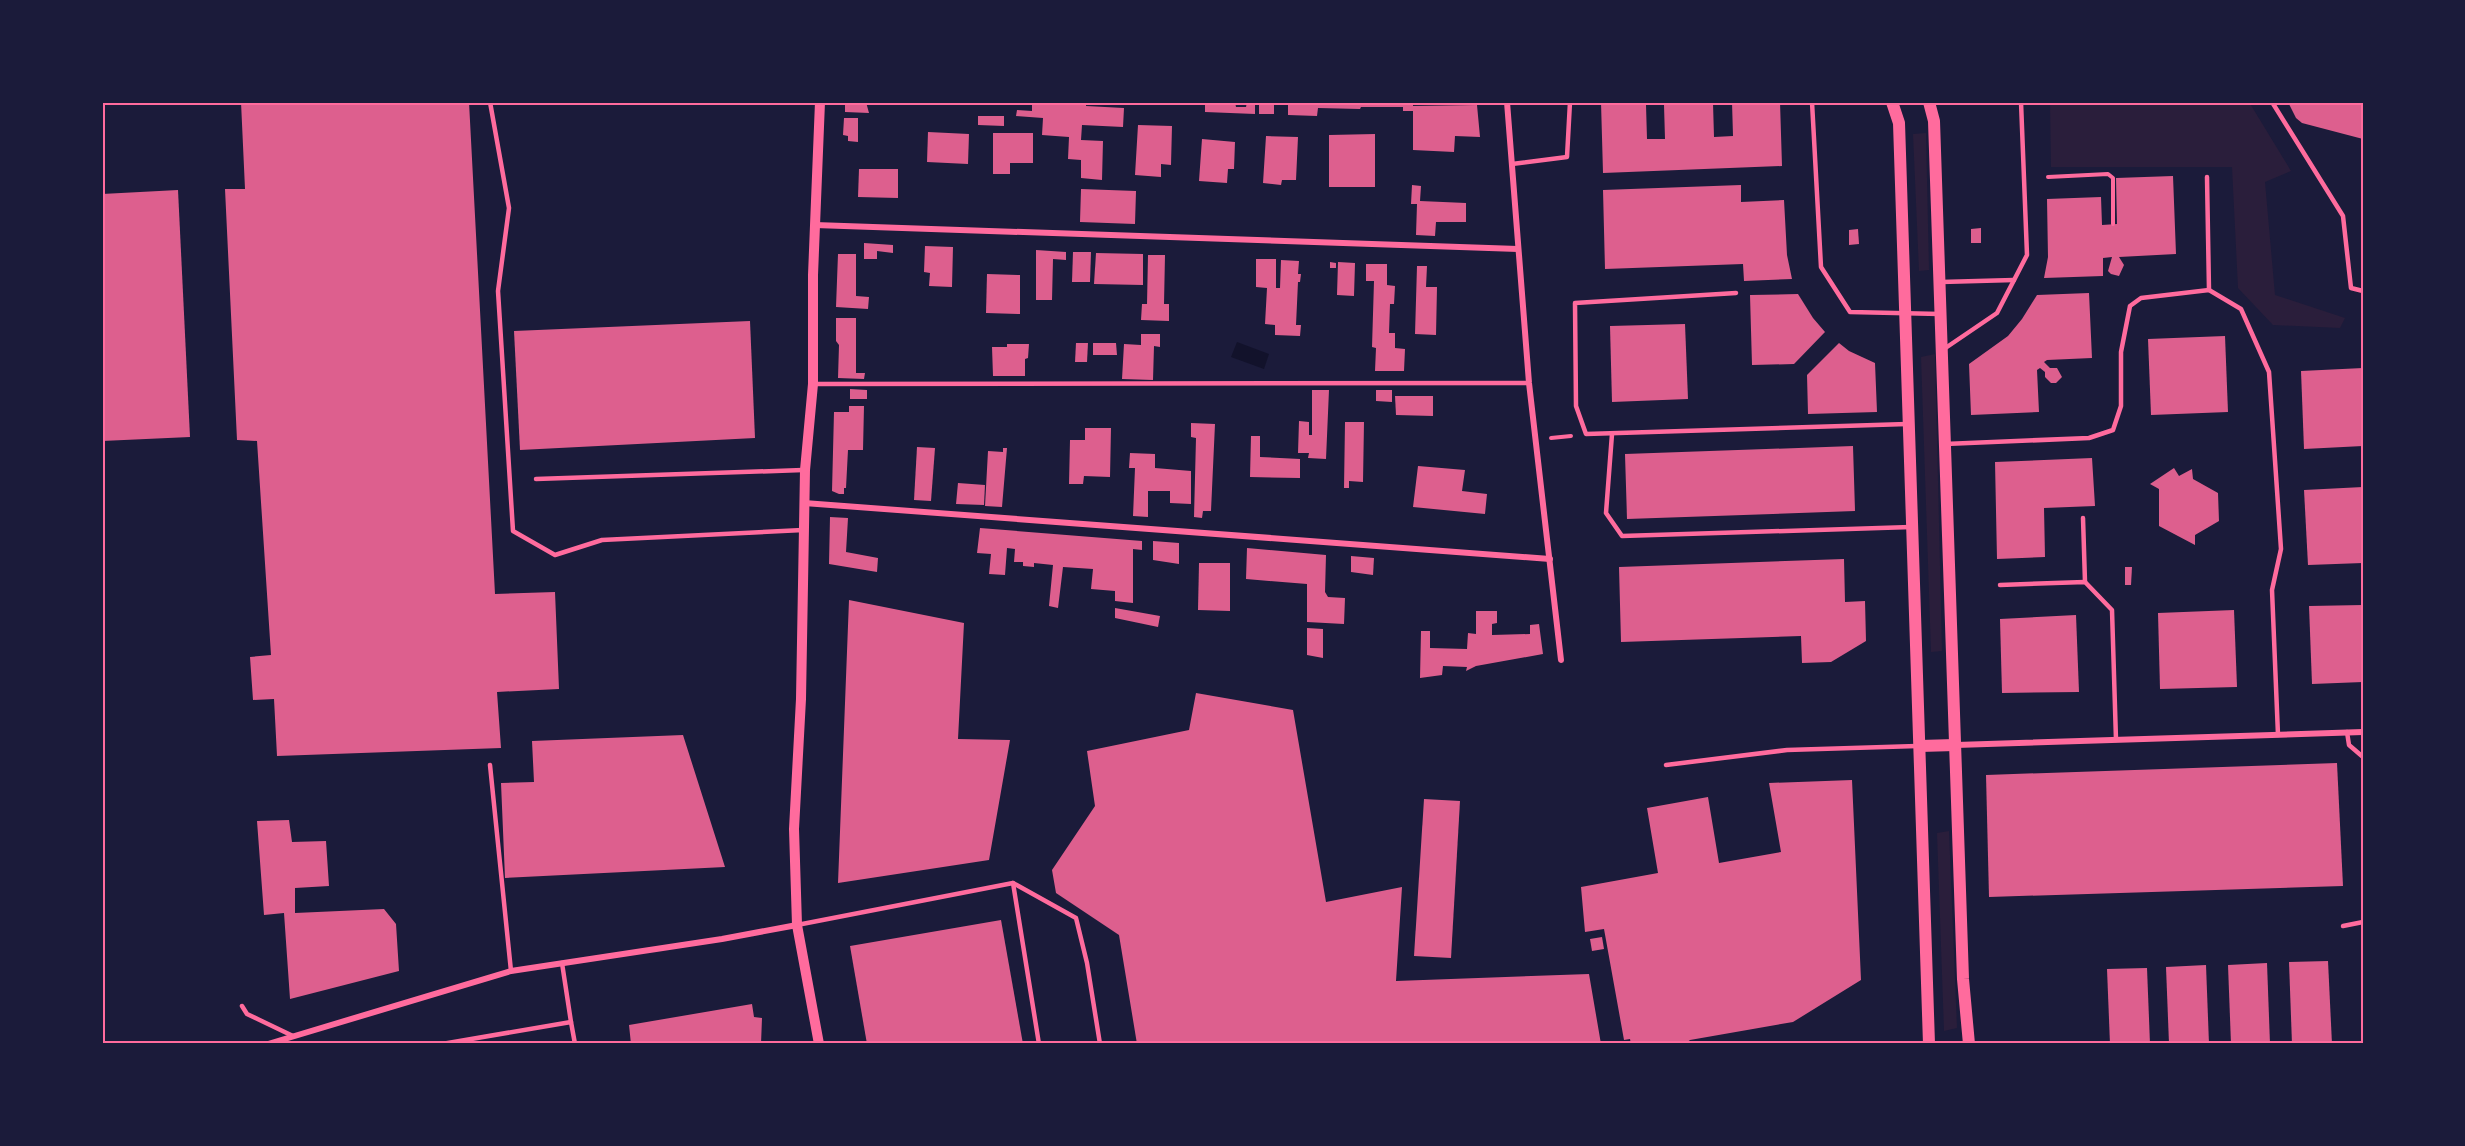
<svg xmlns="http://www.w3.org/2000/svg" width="2465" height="1146" viewBox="0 0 2465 1146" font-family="Lato,sans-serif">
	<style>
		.green { fill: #2a1e3b }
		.water { fill: #12122b }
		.building { fill: #dd5f8e }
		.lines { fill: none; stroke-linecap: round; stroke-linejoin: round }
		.path { stroke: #ff6b9d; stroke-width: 4 }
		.service { stroke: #ff6b9d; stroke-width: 4.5 }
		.minor { stroke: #ff6b9d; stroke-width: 6 }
		.tertiary { stroke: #ff6b9d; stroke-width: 10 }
		.secondary { stroke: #ff6b9d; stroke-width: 12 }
		.neatline { fill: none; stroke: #ff6b9d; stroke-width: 2 }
	</style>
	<rect width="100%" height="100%" fill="#1b1b3a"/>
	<!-- green -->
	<g class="green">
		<polygon points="2050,102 2249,102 2291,171 2265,182 2275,295 2345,318 2340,328 2273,325 2238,288 2232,167 2051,167"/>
		<polygon points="1926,133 1929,270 1919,271 1913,134"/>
		<polygon points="1935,354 1942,651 1931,652 1921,357"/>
		<polygon points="1949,831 1957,1028 1944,1031 1937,833"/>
	</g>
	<!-- water -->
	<polygon class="water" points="1237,342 1269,354 1264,369 1231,357"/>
	<!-- building -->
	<g class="building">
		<polygon points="241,102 469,102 495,594 555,592 559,689 497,692 501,748 277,756 274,699 253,700 250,657 271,655 257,441 237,440 225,189 245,189"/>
		<polygon points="845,102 866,102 869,113 845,112"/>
		<polygon points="1032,102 1086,102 1086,106 1124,108 1123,127 1082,125 1081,140 1103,141 1102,180 1081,178 1081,160 1068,159 1069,137 1042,135 1043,118 1016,116 1017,110 1032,111"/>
		<polygon points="1205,102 1235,102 1236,107 1246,107 1247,102 1255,102 1255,114 1205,112"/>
		<rect x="1259" y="102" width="15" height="12"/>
		<polygon points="1288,102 1413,102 1413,106 1477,105 1480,137 1455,136 1454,152 1413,150 1413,111 1403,111 1403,107 1361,107 1360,109 1318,108 1317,116 1288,115"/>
		<polygon points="1601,102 1640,102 1646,105 1647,139 1665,139 1664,105 1713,103 1714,137 1733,136 1732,102 1780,102 1782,166 1603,173"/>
		<polygon points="2288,102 2363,102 2363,139 2302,123 2296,118"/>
		<polygon points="978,116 1004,116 1004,126 978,125"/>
		<polygon points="844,118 858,118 858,142 848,141 848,136 843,135"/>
		<polygon points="1138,125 1172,126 1171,165 1161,164 1161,177 1135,175"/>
		<polygon points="928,132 969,134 968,164 927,162"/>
		<polygon points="993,133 1033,133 1033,163 1010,163 1010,174 993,174"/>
		<polygon points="1375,134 1375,187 1329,187 1329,135"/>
		<polygon points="1266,136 1298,137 1296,180 1282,180 1281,185 1263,183"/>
		<polygon points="1202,139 1235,142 1234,169 1228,169 1227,183 1199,181"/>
		<polygon points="859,169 898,169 898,198 858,197"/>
		<polygon points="2173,176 2176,254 2119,257 2124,265 2119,276 2111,274 2108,271 2112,257 2103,258 2103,276 2044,278 2048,257 2047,199 2101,197 2102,225 2117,224 2116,178"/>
		<polygon points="1412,185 1421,186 1420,201 1466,203 1466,222 1436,222 1435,236 1416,235 1417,204 1411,204"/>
		<polygon points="1741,185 1741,202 1784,200 1787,255 1792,279 1744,281 1743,264 1605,269 1603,190"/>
		<polygon points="1081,189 1136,191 1135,224 1080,222"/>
		<polygon points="178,190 190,437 102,441 102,194"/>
		<polygon points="1981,228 1981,243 1971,243 1971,229"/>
		<polygon points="1858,229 1859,244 1849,245 1849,230"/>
		<polygon points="864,243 893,245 893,253 877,251 877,259 864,259"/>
		<polygon points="925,246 953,247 952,287 929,286 930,273 924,272"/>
		<polygon points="1036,250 1066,252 1066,260 1053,259 1052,300 1036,300"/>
		<polygon points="1073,252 1091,252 1090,282 1072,282"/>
		<polygon points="1096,253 1143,254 1143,285 1094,284"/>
		<polygon points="838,254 856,254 856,296 869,297 868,309 836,307"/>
		<polygon points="1148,255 1165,255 1164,304 1169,304 1169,321 1141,320 1142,304 1147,304"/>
		<polygon points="1256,259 1276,259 1276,288 1280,288 1281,260 1299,261 1298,274 1301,274 1300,282 1298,282 1296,325 1301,325 1300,336 1275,335 1275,325 1265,324 1267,288 1256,287"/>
		<polygon points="1330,262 1336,263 1336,268 1330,268"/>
		<polygon points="1338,262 1355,263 1354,296 1337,295"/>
		<polygon points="1366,264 1387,264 1387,285 1395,286 1394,304 1390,304 1389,333 1395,333 1395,348 1405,349 1404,371 1375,371 1376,348 1372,347 1374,281 1366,281"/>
		<polygon points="1417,266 1427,266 1426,287 1437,287 1436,335 1415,334"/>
		<polygon points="987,274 1020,275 1020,314 986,313"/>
		<polygon points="2089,293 2092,358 2047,360 2044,362 2050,368 2057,368 2062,377 2056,383 2051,383 2045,377 2045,372 2040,368 2037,370 2039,412 1971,415 1969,364 2008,336 2022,319 2037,295"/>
		<polygon points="1798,294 1813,318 1825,332 1794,364 1752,365 1750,295"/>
		<polygon points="836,318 856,318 856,373 865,373 864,379 838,378 839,345 836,341"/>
		<polygon points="750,321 755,438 520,450 514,331"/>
		<polygon points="1685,324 1688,399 1612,402 1610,326"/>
		<polygon points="1141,334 1160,334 1160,347 1154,346 1153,380 1122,379 1124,344 1141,345"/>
		<polygon points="2225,336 2228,412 2151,415 2148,339"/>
		<polygon points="1076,343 1088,343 1087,362 1075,362"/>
		<polygon points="1093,343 1116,343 1117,355 1093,355"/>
		<polygon points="1839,343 1849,351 1875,363 1877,412 1808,414 1807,375"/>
		<polygon points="1007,344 1029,344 1028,358 1025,359 1025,376 993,376 992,347 1007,347"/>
		<polygon points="2363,368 2363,446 2304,449 2301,371"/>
		<polygon points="850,389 867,390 867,399 850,399"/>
		<polygon points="1312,390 1329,390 1326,459 1308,458 1309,453 1298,453 1299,421 1309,422 1309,435 1312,435"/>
		<polygon points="1376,390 1392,390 1392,402 1376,401"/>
		<polygon points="1395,396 1433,396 1433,416 1396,415"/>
		<polygon points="849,406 864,406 863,450 848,450 846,488 844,488 844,494 839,494 832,491 834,412 849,412"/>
		<polygon points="1345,422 1364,422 1363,482 1349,481 1349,488 1344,488"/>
		<polygon points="1191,423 1215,424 1211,511 1203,511 1202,518 1194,517 1196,438 1191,437"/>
		<polygon points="1085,428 1111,428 1110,477 1084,476 1083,484 1069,484 1070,440 1085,440"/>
		<polygon points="1251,436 1260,436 1260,457 1300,459 1300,478 1250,477"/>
		<polygon points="1853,446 1855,511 1627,519 1625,454"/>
		<polygon points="917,447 935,448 931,501 914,500"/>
		<polygon points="1003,448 1007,448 1002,507 985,506 988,451 1003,452"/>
		<polygon points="1130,453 1155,454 1155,468 1191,471 1191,504 1170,503 1170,491 1148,491 1148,517 1133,516 1135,468 1129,468"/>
		<polygon points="2092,458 2095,506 2044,508 2045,557 1997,559 1995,462"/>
		<polygon points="1418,466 1465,470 1462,491 1487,494 1485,514 1413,507"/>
		<polygon points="2174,468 2179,476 2192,469 2193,479 2218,493 2219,521 2195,535 2195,545 2159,526 2159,489 2150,484"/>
		<polygon points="958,483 985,485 984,505 956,504"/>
		<polygon points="2363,487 2363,563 2308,565 2304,490"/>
		<polygon points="830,517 848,518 846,552 878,558 877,572 829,564"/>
		<polygon points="980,528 1142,541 1142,550 1133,549 1133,603 1115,601 1115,591 1091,589 1093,569 1063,567 1058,608 1049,606 1053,565 1034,563 1034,567 1023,566 1023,562 1014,562 1015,549 1007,548 1005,575 989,574 991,554 977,553"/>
		<polygon points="1153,541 1179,543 1179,564 1153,560"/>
		<polygon points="1247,548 1326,555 1325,592 1328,597 1345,598 1344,624 1307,622 1307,584 1246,579"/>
		<polygon points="1351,556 1374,558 1373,575 1351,572"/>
		<polygon points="1844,559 1845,602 1865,601 1866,641 1831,662 1802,663 1801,636 1621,642 1619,567"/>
		<polygon points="1199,563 1230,563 1230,611 1198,610"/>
		<polygon points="2125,567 2132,567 2131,585 2125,585"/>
		<polygon points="849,600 964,623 958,739 1010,740 989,860 838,883"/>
		<polygon points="2363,605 2363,682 2312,684 2309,606"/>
		<polygon points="1115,608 1160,616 1158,627 1115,618"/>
		<polygon points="2234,610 2237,687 2160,689 2158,613"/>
		<polygon points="1476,611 1497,611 1497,623 1492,624 1492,635 1530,634 1530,625 1539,624 1543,654 1476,666 1466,671 1467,667 1443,666 1442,675 1420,678 1421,631 1430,631 1430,648 1467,649 1468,633 1476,634"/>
		<polygon points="2076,615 2079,692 2002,693 2000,619"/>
		<polygon points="1307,628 1323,629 1323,658 1307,655"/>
		<polygon points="1196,693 1293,710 1326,902 1402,887 1396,981 1589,974 1601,1044 1137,1044 1119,935 1056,893 1052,870 1095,806 1087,751 1189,730"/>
		<polygon points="683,735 725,867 505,878 501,783 534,782 532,741"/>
		<polygon points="2337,763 2343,886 1989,897 1986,775"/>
		<polygon points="1852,780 1861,980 1793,1022 1690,1040 1685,1044 1631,1044 1630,1039 1624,1040 1604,929 1585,932 1581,887 1658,873 1647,808 1708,797 1719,863 1781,852 1769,783"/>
		<polygon points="1424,799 1460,801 1451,958 1414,956"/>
		<polygon points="289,820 292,842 326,841 329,886 295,888 295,913 384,909 396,924 399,971 290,999 284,913 264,915 257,821"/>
		<polygon points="1001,920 1023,1044 867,1044 850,946"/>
		<polygon points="1602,937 1604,949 1592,951 1590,939"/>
		<polygon points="2328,961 2332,1044 2292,1044 2289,962"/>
		<polygon points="2267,963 2270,1044 2231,1044 2228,965"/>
		<polygon points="2206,965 2209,1044 2169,1044 2166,967"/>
		<polygon points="2147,968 2150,1044 2110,1044 2107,969"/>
		<polygon points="752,1004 754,1017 762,1018 761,1044 631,1044 629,1025"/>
	</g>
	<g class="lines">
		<!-- path -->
		<g class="path">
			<polyline points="2048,177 2108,174 2113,178 2113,224"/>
			<polyline points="1551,438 1571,436"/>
		</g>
		<!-- service -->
		<g class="service">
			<polyline points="490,102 509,208 498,291 513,531 555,555 602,540 803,530"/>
			<polyline points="1812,102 1821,267 1850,312 1940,314"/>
			<polyline points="2272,102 2343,216 2351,288 2363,291"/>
			<polyline points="1512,164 1567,157 1570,102"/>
			<polyline points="2207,177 2209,290"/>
			<polyline points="1941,282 2014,280"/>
			<polyline points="1736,293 1575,303 1576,406 1586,434 1907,424"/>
			<polyline points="1944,349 1997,313 2027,255 2021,102"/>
			<polyline points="813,384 1529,383"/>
			<polyline points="1612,434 1606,513 1622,536 1911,527"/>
			<polyline points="1945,444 2089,438 2113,430 2121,406 2121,352 2130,306 2141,298 2209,290 2241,309 2269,372 2281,549 2272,590 2278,735"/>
			<polyline points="536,479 803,470"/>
			<polyline points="2083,518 2085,582"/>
			<polyline points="2000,585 2085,582 2112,610 2116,740"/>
			<polyline points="2347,732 2349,745 2363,757"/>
			<polyline points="490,765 511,971"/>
			<polyline points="1666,765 1787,750 1917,746"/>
			<polyline points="1013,883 1076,918 1087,963 1100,1044"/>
			<polyline points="797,925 1013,883 1039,1044"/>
			<polyline points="2343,926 2363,922"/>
			<polyline points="562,963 571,1022"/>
			<polyline points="242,1006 247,1014 293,1036"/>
			<polyline points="442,1044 571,1022 575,1044"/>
		</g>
		<!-- minor -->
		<g class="minor">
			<polyline points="1507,102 1529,383 1561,660"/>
			<polyline points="815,225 1518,249"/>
			<polyline points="804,503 1550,559"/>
			<polyline points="1956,745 2363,732"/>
			<polyline points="268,1044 511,971 722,939 797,925"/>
		</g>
		<!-- tertiary -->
		<polyline class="tertiary" points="819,1044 797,925 794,829 801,699 805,470 813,384 813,275 820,102"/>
		<!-- secondary -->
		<g class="secondary">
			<polyline points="1892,102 1899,123 1929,1044"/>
			<polyline points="1929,102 1934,121 1963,979 1969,1044"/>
			<polyline points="1920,746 1955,745"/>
		</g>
	</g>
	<!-- border -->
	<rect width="2465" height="1146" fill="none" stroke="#1b1b3a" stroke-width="207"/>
	<rect x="104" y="104" width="2258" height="938" class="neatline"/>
</svg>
